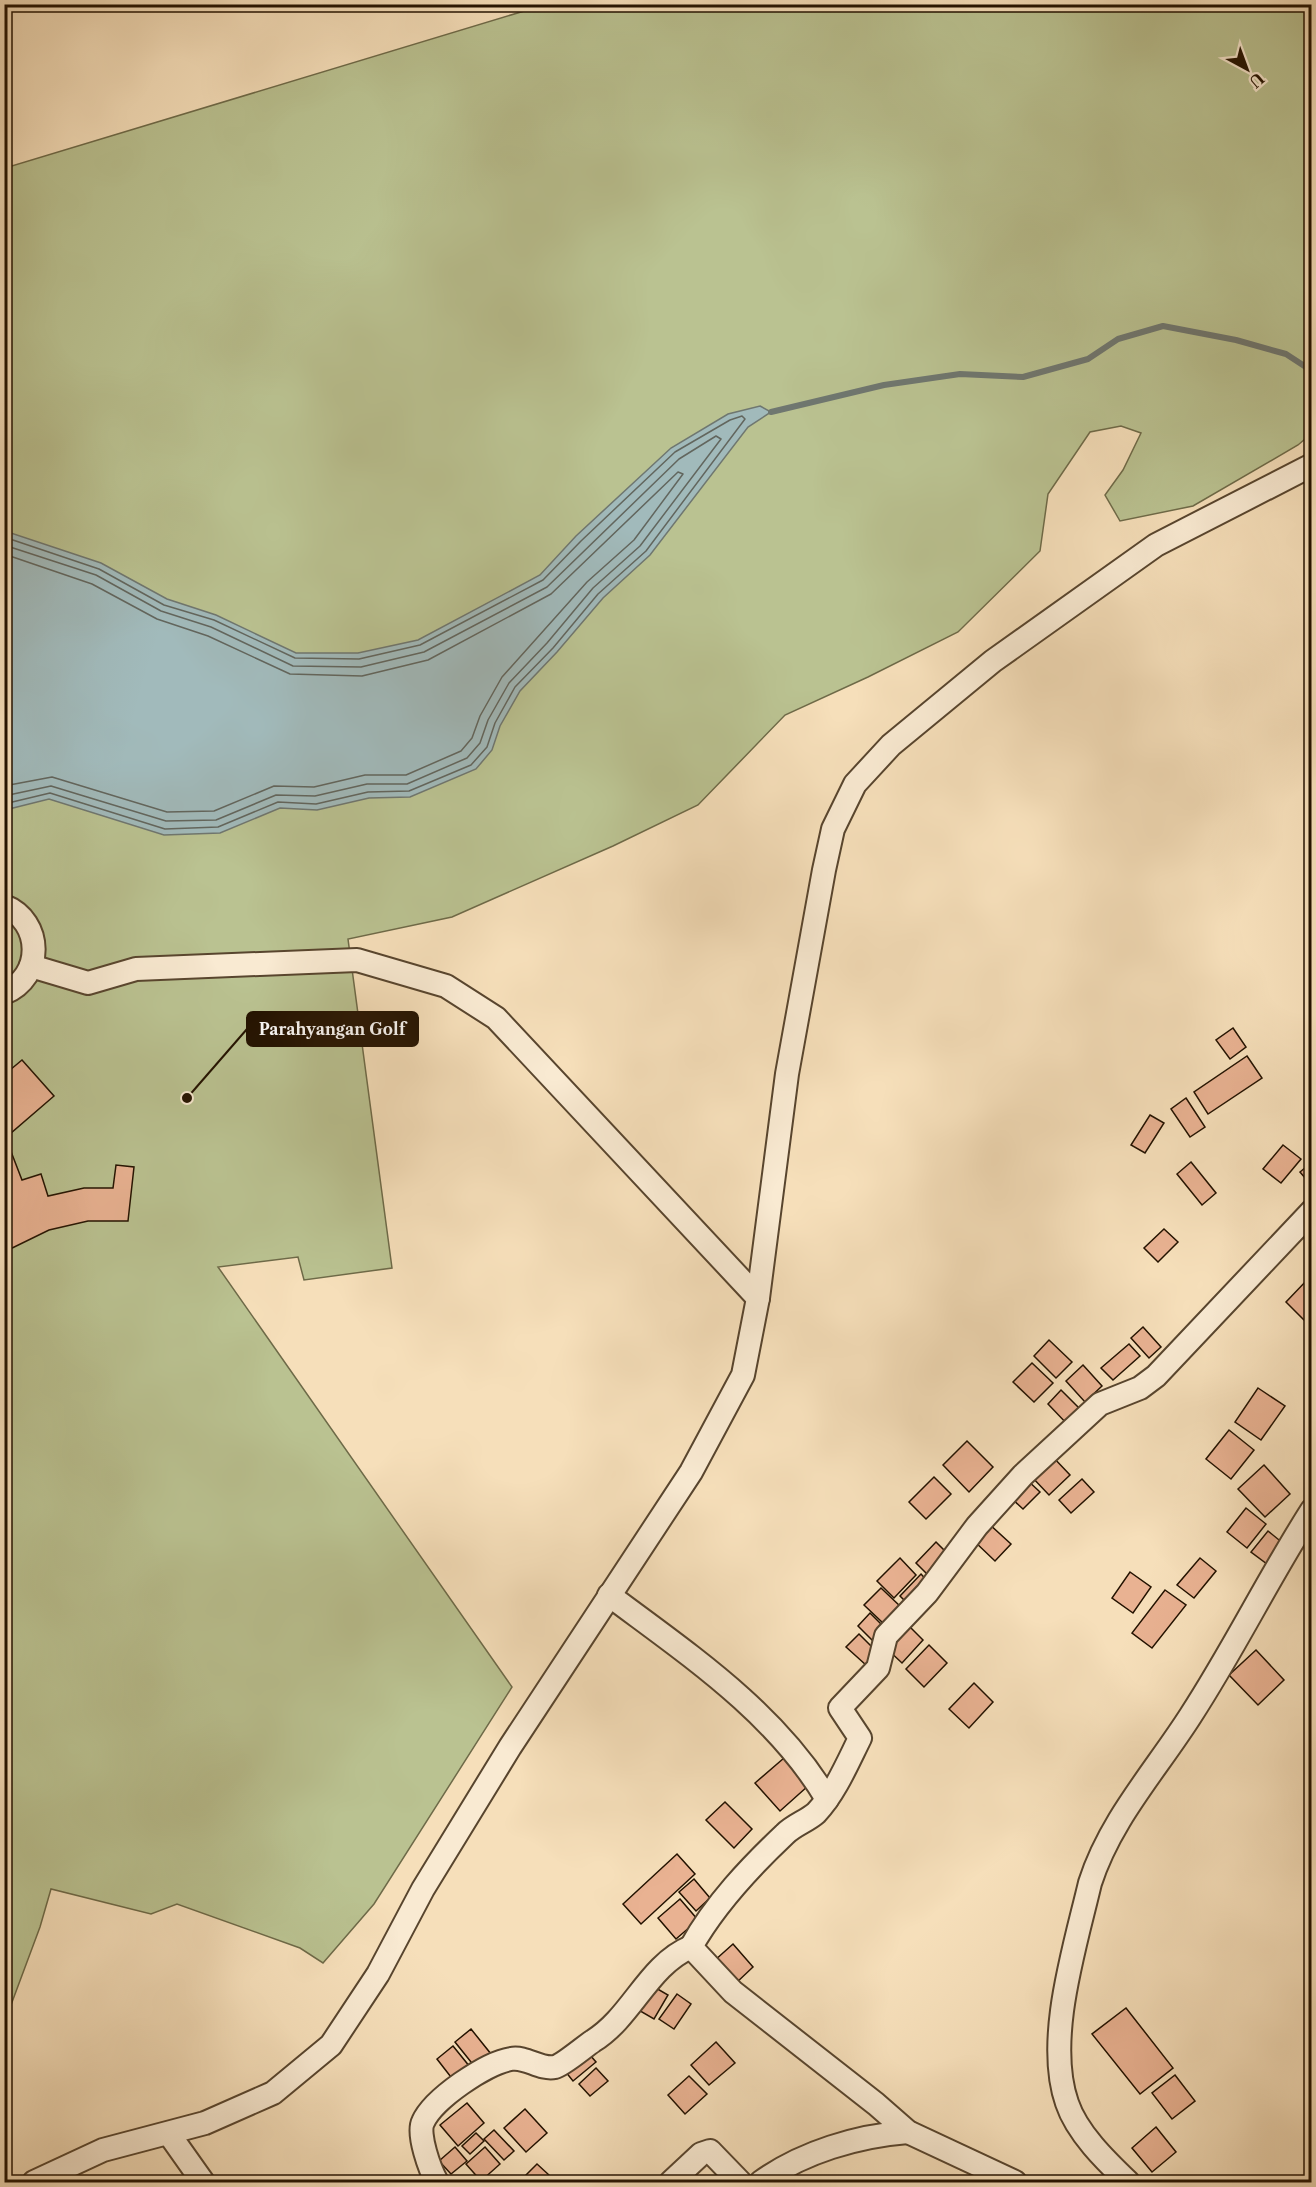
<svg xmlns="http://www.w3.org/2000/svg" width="1316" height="2187" viewBox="0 0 1316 2187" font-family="'Libre Caslon Text',serif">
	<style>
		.green { fill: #bac291; stroke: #6e6a48; stroke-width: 1.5 }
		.water { fill: #a1babb; stroke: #6f7770; stroke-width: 1.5 }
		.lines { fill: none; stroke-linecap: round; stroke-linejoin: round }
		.shore { stroke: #62665e; stroke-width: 1.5 }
		.stream { stroke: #6f7770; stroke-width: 6 }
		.building { fill: #e9b292; stroke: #231200; stroke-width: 1.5 }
		.street-casing { stroke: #58452e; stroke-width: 26 }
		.street { stroke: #f9ead2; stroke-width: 22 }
		.leader { fill: none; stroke: #231200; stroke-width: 2 }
		.callout-dot { fill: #231200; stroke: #f9ead2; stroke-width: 2 }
		.callout { fill: #231200; stroke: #231200; stroke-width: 2 }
		.callout-label { font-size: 16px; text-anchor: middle; font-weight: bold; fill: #fff }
	</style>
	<rect width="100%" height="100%" fill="#f6dfba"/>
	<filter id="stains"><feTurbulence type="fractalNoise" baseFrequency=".00333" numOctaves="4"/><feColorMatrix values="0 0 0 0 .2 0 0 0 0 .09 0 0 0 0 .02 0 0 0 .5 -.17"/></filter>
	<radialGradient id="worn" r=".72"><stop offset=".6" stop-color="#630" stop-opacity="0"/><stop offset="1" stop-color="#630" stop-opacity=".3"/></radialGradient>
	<!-- green -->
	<polygon class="green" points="544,5 1311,5 1311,434 1298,445 1193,506 1120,521 1105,495 1123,470 1141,433 1121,426 1090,432 1048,494 1040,551 958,632 868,677 785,715 698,805 613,846 452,917 348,939 392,1268 304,1280 298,1257 218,1267 512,1687 374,1904 323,1963 300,1948 177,1904 151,1914 51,1889 40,1927 5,2021 5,168"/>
	<!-- water -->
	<polygon class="water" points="760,406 771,412 748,427 650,555 603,598 557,652 520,691 500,726 492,750 476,769 410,797 369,798 317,810 280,808 220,833 164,835 49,799 5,810 5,531 101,563 167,599 216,615 296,653 358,653 418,640 540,575 576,536 671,448 728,414"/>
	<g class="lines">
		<!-- shore -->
		<g class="shore">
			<polyline points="4,537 99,569 164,605 214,620 295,658 359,659 420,645 543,580 581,541 675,452 730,420 742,416 745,419 646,551 598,594 553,648 515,687 495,723 487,747 471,765 409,791 368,792 316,804 278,802 218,827 165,829 50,793 4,804"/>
			<polyline points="4,545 96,575 161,611 211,627 293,666 361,667 424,652 547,587 679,459 716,436 721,439 640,546 593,588 547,643 509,683 488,720 480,743 467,758 407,784 367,784 315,796 276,795 216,820 166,821 51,786 4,796"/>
			<polyline points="4,554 92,584 157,619 208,636 290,674 362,676 428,660 551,594 678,472 683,474 634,540 587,582 502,677 480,716 472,738 461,751 406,775 365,775 314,787 274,786 214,811 167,812 52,777 4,786"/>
		</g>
		<!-- stream -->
		<polyline class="stream" points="771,412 884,385 960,374 1023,377 1088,359 1118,339 1163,326 1236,340 1286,354 1312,371"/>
	</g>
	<!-- building -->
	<g class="building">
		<polygon points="1233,1028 1246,1047 1230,1059 1216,1040"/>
		<polygon points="1247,1056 1262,1078 1208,1114 1194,1092"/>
		<polygon points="22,1060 54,1096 4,1139 4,1075"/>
		<polygon points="1186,1098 1205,1127 1190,1137 1171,1109"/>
		<polygon points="1150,1115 1164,1123 1145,1153 1131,1145"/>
		<polygon points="1283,1145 1301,1159 1281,1183 1263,1169"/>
		<polygon points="10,1149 22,1180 41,1174 48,1196 84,1188 113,1188 116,1165 134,1167 128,1221 88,1221 49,1230 4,1252 4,1151"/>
		<polygon points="1191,1162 1216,1193 1202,1205 1177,1174"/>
		<polygon points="1312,1162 1312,1186 1300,1172"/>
		<polygon points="1164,1229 1178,1242 1158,1262 1144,1248"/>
		<polygon points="1307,1280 1312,1285 1312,1321 1308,1324 1286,1302"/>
		<polygon points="1143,1327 1161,1347 1149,1358 1131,1338"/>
		<polygon points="1049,1340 1072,1362 1056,1378 1034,1356"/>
		<polygon points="1129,1344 1140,1356 1113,1380 1101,1368"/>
		<polygon points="1032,1363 1053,1383 1034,1402 1013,1382"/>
		<polygon points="1083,1365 1102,1386 1085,1402 1066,1381"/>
		<polygon points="1258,1388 1285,1406 1261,1440 1235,1422"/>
		<polygon points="1061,1390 1083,1412 1069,1426 1048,1404"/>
		<polygon points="1229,1430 1254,1450 1231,1479 1206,1459"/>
		<polygon points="967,1441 993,1467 969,1492 943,1465"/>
		<polygon points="1052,1456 1070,1475 1049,1495 1031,1476"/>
		<polygon points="1264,1465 1290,1494 1265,1517 1238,1489"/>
		<polygon points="934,1477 951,1494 926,1519 909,1502"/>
		<polygon points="1026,1479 1040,1492 1023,1509 1009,1496"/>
		<polygon points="1082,1479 1094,1492 1071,1513 1059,1500"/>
		<polygon points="1246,1508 1266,1524 1247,1548 1227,1532"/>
		<polygon points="988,1523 1011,1544 995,1561 973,1540"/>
		<polygon points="1268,1531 1284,1544 1267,1564 1251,1552"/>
		<polygon points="936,1542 949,1555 929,1576 916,1563"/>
		<polygon points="900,1558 916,1575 894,1598 877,1581"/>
		<polygon points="1200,1558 1216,1571 1194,1598 1177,1585"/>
		<polygon points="1130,1572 1151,1587 1133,1613 1112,1598"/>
		<polygon points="921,1574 930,1584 909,1605 900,1596"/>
		<polygon points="881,1588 901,1607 884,1624 864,1605"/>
		<polygon points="1165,1590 1186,1605 1152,1648 1132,1633"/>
		<polygon points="870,1613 887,1630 874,1642 858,1626"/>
		<polygon points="907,1624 923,1640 902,1663 885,1647"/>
		<polygon points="859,1634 878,1653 866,1665 846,1647"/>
		<polygon points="929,1645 947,1663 924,1687 906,1669"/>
		<polygon points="1256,1650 1284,1680 1258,1705 1229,1675"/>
		<polygon points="974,1683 993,1702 969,1728 949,1709"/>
		<polygon points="784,1758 808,1786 780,1811 755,1783"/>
		<polygon points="725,1802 752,1829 734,1848 706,1820"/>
		<polygon points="677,1854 695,1874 641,1924 623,1904"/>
		<polygon points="694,1879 710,1898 696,1911 679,1892"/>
		<polygon points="680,1899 698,1920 676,1939 658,1918"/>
		<polygon points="733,1944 753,1967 735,1984 714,1961"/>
		<polygon points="649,1984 668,1995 654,2019 635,2008"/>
		<polygon points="677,1994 691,2004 674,2029 659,2019"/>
		<polygon points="1126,2008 1173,2068 1140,2094 1092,2034"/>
		<polygon points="471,2029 491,2054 475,2067 455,2042"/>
		<polygon points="716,2042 735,2063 709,2085 691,2065"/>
		<polygon points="453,2046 470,2067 454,2081 437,2059"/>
		<polygon points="583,2047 596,2062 573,2081 561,2066"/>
		<polygon points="596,2068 608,2081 590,2096 579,2084"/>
		<polygon points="1175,2075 1195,2101 1172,2119 1152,2093"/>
		<polygon points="689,2076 707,2094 685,2114 668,2095"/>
		<polygon points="467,2103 484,2123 458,2146 440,2125"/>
		<polygon points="525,2109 547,2133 526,2152 504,2128"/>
		<polygon points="1156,2127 1176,2152 1152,2172 1132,2148"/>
		<polygon points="494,2130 514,2151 504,2160 484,2139"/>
		<polygon points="476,2133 484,2141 470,2154 462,2146"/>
		<polygon points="455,2147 467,2161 451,2174 439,2161"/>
		<polygon points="485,2147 500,2164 481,2181 466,2164"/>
		<polygon points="537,2164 549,2175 543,2182 519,2182"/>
	</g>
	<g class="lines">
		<!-- street casing -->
		<g class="street-casing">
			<g id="street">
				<path d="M4 906C43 921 44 977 4 993"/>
				<polyline points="31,966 88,983 136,969 357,960 446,986 496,1018 758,1298 743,1375 691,1472 510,1747 423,1889 378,1974 331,2045 273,2093 205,2123 103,2150 34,2182"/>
				<polyline points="758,1298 787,1074 824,870 833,829 855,784 891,745 993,661 1156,545 1312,465"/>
				<path d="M609 1595C689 1655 775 1712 827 1799"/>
				<polyline points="169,2134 203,2182"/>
				<path d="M437 2182C430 2170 417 2134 423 2122 433 2099 486 2063 511 2059 526 2056 540 2070 555 2067 563 2065 584 2047 593 2041 632 2017 648 1965 691 1947"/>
				<polyline points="671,2182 701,2154 710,2151 740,2182"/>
				<path d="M761 2182C803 2152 857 2136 908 2132"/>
				<path d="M1015 2182 908 2132 876 2104 733 1992 691 1947C715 1904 750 1867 785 1834 794 1825 807 1821 816 1813 835 1793 848 1762 860 1738L840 1708 878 1668 886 1636 927 1593 977 1526 1023 1475 1100 1404 1140 1388 1156 1376 1312 1211"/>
				<path d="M1128 2182C1106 2161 1077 2133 1067 2103 1045 2040 1075 1947 1090 1883 1110 1820 1156 1770 1191 1715 1234 1649 1269 1577 1312 1510"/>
			</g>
		</g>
		<!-- street -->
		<use href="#street" class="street"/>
	</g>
	<!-- callouts -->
	<path class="leader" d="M187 1098L247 1029"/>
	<circle class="callout-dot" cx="187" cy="1098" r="6"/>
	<rect class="callout" x="247" y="1012" width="171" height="34" rx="6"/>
	<g class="callout-label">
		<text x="332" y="1035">Parahyangan Golf</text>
	</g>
	<!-- margin -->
	<rect width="1316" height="2187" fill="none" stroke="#f6dfba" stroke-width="24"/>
	<rect x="6" y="6" width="1304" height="2175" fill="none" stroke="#231200" stroke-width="3"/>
	<rect x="12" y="12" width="1292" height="2163" fill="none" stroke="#231200" stroke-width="1.5"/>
	<!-- north arrow -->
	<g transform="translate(1247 69) rotate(139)" stroke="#f9ead2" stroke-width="4.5" paint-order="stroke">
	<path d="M0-4.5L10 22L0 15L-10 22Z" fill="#231200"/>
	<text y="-9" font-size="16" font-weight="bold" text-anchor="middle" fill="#231200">U</text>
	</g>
	<rect width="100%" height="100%" filter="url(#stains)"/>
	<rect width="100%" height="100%" fill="url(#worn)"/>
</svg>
